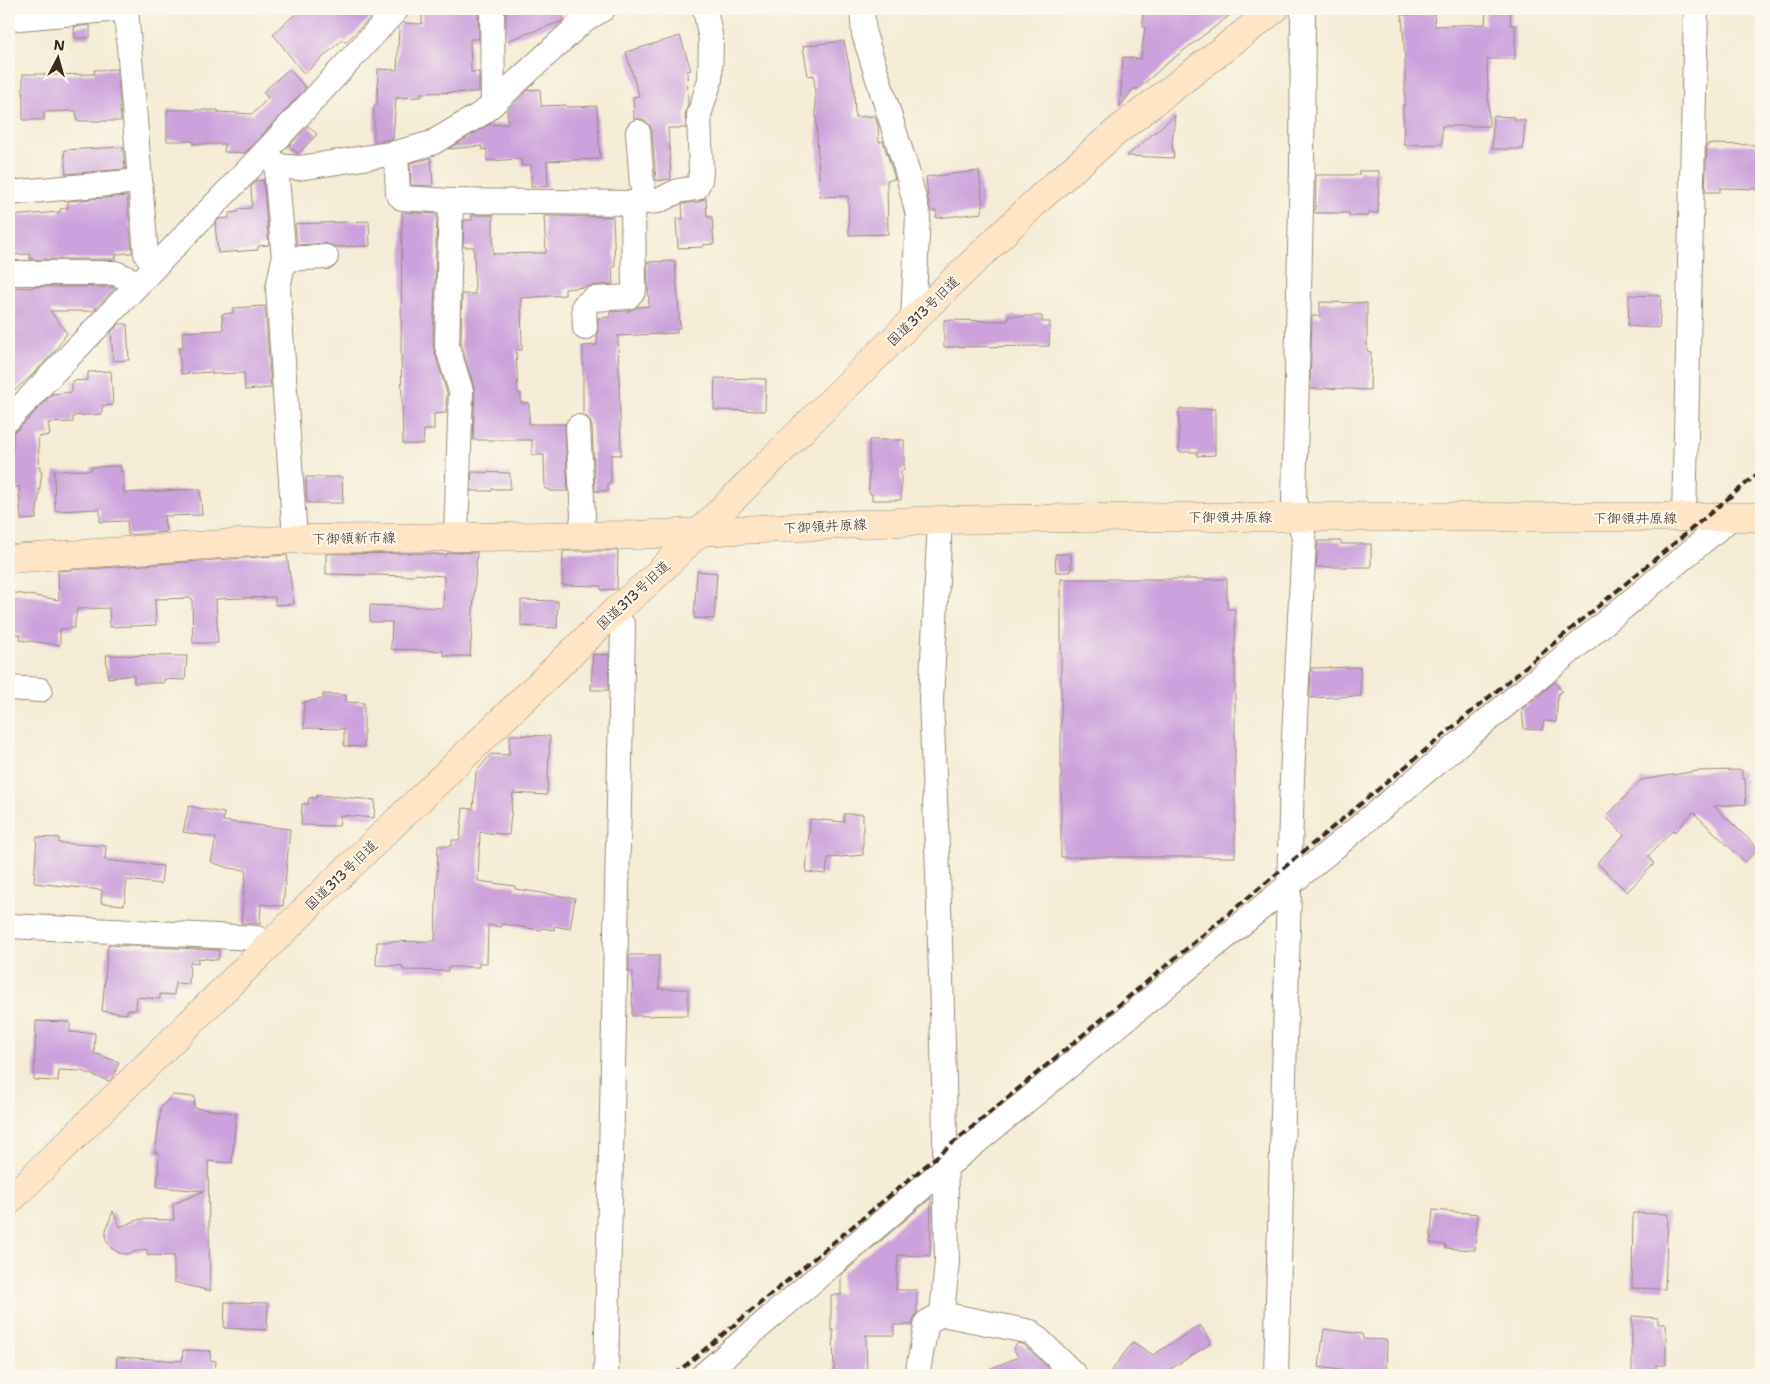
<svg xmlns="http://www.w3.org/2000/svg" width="1770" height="1384" viewBox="0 0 1770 1384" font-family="'Shantell Sans','Klee One',sans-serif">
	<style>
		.building { fill: #cba2db }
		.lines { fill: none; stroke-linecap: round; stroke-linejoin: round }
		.street-casing { stroke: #988b7a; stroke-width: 26 }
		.secondary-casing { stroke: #988b7a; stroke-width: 29 }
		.street { stroke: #fff; stroke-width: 24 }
		.secondary { stroke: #fde5c5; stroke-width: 28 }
		.rail { stroke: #3b2a1e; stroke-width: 4; stroke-dasharray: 8 4; stroke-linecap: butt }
		.labels { text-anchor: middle; stroke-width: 4.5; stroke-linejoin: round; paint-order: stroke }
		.street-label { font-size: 14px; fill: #3b2a1e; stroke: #fbf7ec }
	</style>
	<rect width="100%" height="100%" fill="#fbf7ec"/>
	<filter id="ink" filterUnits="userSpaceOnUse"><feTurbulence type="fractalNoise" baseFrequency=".02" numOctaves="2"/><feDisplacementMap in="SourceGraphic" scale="10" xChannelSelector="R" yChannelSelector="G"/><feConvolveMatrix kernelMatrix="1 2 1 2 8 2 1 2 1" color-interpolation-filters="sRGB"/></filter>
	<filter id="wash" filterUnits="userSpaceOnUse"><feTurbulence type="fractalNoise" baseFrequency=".0096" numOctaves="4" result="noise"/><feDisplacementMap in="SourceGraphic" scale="20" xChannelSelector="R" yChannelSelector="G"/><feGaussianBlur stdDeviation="1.12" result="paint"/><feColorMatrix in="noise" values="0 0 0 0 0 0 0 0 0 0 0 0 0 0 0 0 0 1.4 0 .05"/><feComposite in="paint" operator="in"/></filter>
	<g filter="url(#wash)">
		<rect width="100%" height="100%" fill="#f4ecd6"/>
		<g id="blocks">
			<!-- building -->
			<g class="building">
				<polygon points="301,9 379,9 346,42 342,40 304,74 273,34"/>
				<polygon points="422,9 478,9 479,39 470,39 471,72 479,72 479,92 421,93 421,97 396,98 393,139 374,142 374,105 377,105 378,69 397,70 399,27 403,23 422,24"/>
				<polygon points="506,9 559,9 563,21 506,41"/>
				<polygon points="1143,9 1238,9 1166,64 1138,89 1133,89 1120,107 1123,57 1141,59 1145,27 1143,27"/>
				<polygon points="1486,9 1511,9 1510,25 1515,25 1515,59 1487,59 1489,126 1442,126 1442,144 1404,145 1403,105 1405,105 1405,61 1402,15 1434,14 1435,26 1485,24"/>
				<polygon points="90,25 90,38 75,38 74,27"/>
				<polygon points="680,36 691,70 687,71 688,103 685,115 686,128 668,128 671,179 656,181 652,131 650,125 643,119 634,119 633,97 639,96 626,52"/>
				<polygon points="844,41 854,89 855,117 875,116 878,125 879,142 883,141 895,179 887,180 888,234 849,235 848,196 820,197 814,75 808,76 803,46"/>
				<polygon points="117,69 121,121 77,121 76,111 44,112 44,120 23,120 23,74 44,74 44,75 95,74 94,70"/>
				<polygon points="289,69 306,88 245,153 224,152 225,144 193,144 193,141 167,141 167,110 218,110 218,112 253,114 268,98 263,92"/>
				<polygon points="540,89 541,106 566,105 566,107 597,106 600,159 547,161 548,187 531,187 531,165 522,166 521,159 487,161 487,149 482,150 482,146 448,149 488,125 508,124 507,110 528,90"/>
				<polygon points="1175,115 1172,144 1174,158 1127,156"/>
				<polygon points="1493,116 1514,117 1514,120 1525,120 1523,149 1492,149"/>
				<polygon points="308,126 317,134 298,154 289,146"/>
				<polygon points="1707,144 1761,145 1761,189 1720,188 1720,192 1705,192"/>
				<polygon points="123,147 125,169 66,174 64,150"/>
				<polygon points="431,158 433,186 411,185 410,163"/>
				<polygon points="979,171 983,206 982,206 982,213 936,218 937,211 931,211 928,200 926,177"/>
				<polygon points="1359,171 1379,171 1378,213 1368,213 1368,216 1349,216 1349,213 1315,213 1316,175 1359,175"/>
				<polygon points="263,180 269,245 258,246 258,250 218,253 215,224 219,219 229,218 229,213 238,212 238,209 251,208 251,205 252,205 251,187 256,181"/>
				<polygon points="127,196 132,253 116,254 116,259 30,259 30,254 9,255 9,216 60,212 60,209 68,208 68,201"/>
				<polygon points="706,198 707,217 712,217 714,244 703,245 703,247 678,248 676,219 683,219 682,204 698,202"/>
				<polygon points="402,212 437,214 433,346 447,393 446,413 434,414 434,430 424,430 423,444 403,444 401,353"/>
				<polygon points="472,215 493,215 493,254 546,253 544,216 613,217 615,267 612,267 613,284 565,289 565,295 521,298 522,350 516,350 518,393 521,393 521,403 529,403 529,424 565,424 568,491 550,491 550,489 545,489 544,455 532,455 532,440 473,440 475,391 461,344 462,294 475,294 474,247 463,247 464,220 472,220"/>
				<polygon points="369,221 370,246 335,247 325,243 297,245 295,224"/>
				<polygon points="675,261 680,328 677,328 677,333 618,336 621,455 611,455 611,483 608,483 608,491 595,491 592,426 589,419 583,414 583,346 597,345 598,318 610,317 610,312 629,311 637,307 649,306 647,262"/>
				<polygon points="9,287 32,288 32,287 112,287 115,288 93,311 50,311 67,333 55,351 31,376 9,395"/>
				<polygon points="1629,295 1661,296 1659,328 1628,326"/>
				<polygon points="1320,302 1367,303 1367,351 1371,352 1370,390 1325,388 1325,389 1310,389 1312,316 1320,316"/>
				<polygon points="265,306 271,388 245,390 244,373 212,374 212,372 181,374 179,348 183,348 182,332 223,330 222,314 233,313 233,308"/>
				<polygon points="1008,316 1042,316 1042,322 1050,322 1049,346 944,347 944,320 1008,321"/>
				<polygon points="119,324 127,324 129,360 113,361 111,332"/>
				<polygon points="111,371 113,405 102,406 102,414 73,416 73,422 48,423 50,435 38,437 40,471 42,471 36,519 21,520 19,487 9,487 9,450 13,449 13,432 19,429 52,394 72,392 72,381 88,380 88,372"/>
				<polygon points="715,378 766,379 765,411 714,410"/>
				<polygon points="1179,409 1215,409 1215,455 1197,456 1197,452 1179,452"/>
				<polygon points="869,440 904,440 904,470 901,470 901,500 872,500 872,494 869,493"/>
				<polygon points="121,466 121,472 123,472 124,493 200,489 202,515 164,516 166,532 128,535 127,521 100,522 100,509 55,511 54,471 91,470 91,467"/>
				<polygon points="472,472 510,473 510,489 492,489 492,491 471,491"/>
				<polygon points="306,477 342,477 343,503 307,503"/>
				<polygon points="1318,541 1341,541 1341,544 1371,544 1371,567 1316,567"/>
				<polygon points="563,551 618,551 617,589 601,590 601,586 562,585"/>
				<polygon points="477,552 470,656 447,656 443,655 443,651 391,649 392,622 370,622 370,605 443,608 444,576 414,574 413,576 326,574 326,554 416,553 447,555 447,553"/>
				<polygon points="1055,554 1071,554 1071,572 1056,572"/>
				<polygon points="287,555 294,604 275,605 275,597 216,599 218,643 193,643 192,598 155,599 156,625 110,627 109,608 77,609 74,628 60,629 60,645 20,640 21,635 9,633 9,592 59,600 58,571"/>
				<polygon points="697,571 717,573 714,619 694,618"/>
				<polygon points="1061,579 1227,579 1227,609 1235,609 1235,857 1061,857"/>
				<polygon points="521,600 558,601 557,628 521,626"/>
				<polygon points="593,654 609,655 608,690 591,690"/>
				<polygon points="106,655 187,656 185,680 164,679 164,683 134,683 134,675 108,678"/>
				<polygon points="1360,667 1361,696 1310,698 1311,668"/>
				<polygon points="1555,682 1562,691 1558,694 1556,722 1544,721 1542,730 1524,729 1522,709"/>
				<polygon points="323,694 346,695 346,702 364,703 364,747 344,746 344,729 304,728 304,702 323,699"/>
				<polygon points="510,735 550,736 547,795 513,793 509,835 480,832 478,881 515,886 515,889 575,898 570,929 554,926 554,930 541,928 541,930 502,924 502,927 488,925 487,963 479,963 479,967 448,967 448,971 403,970 403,966 376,965 377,942 435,941 438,846 452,846 452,840 460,840 463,808 473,809 476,772 491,754 509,755"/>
				<polygon points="1742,770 1742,779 1745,778 1746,804 1714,806 1759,849 1745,862 1693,812 1675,832 1673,830 1648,856 1654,864 1627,892 1597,863 1624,835 1606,817 1641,780 1697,771"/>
				<polygon points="317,795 375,800 374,818 340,815 339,826 301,825 302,804 308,804 309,798 316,798"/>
				<polygon points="189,806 224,813 223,821 290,829 283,906 261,904 260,924 241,923 246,870 228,868 211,862 216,838 183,832"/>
				<polygon points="844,814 863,814 863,855 828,858 826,874 806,872 810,819 844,822"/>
				<polygon points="37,837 59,838 59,843 106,846 105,860 163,866 161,884 127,880 124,905 101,903 102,890 34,883"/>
				<polygon points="108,945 219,950 218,960 198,958 198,963 190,962 189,984 175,983 174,995 160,994 160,999 137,997 136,1010 127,1010 127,1014 102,1011"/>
				<polygon points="629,955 659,955 659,989 688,989 688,1015 632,1016 633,972 629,972"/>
				<polygon points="36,1021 70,1022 70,1032 95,1033 94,1053 119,1062 114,1075 109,1081 81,1071 59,1070 58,1081 34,1080"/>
				<polygon points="173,1095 195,1097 194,1108 236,1113 232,1163 208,1161 210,1291 174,1282 174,1256 147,1255 147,1249 126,1254 119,1253 111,1248 106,1239 106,1230 113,1211 120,1227 140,1219 174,1220 173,1204 204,1191 157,1187 159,1153 155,1153 161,1107"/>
				<polygon points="931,1198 930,1256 898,1255 896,1290 917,1290 917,1312 912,1325 894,1325 894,1335 866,1335 867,1375 834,1375 833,1330 831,1330 831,1295 841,1295 841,1275"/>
				<polygon points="1433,1210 1478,1214 1475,1250 1445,1248 1446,1245 1430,1243"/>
				<polygon points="1633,1213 1668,1214 1665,1289 1632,1288"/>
				<polygon points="225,1302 268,1303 267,1330 224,1328"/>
				<polygon points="1632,1316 1658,1318 1658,1324 1666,1324 1666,1365 1656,1365 1656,1375 1632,1375"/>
				<polygon points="1200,1325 1211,1341 1209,1343 1210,1344 1161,1375 1108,1375 1133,1342 1153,1355"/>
				<polygon points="1324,1329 1362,1334 1363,1339 1387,1340 1386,1375 1352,1375 1353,1372 1319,1367"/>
				<polygon points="1018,1343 1024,1345 1056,1375 975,1375 1018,1357 1013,1348"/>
				<polygon points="183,1350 211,1351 210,1360 216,1361 215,1375 116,1375 117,1357 182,1361"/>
			</g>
		</g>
	</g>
	<g filter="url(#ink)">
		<use href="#blocks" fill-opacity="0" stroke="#988b7a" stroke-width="1"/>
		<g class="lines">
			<!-- street casing -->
			<g class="street-casing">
				<g id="street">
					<polyline points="126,9 146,254 155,266"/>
					<polyline points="492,9 493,104"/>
					<polyline points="862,9 864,34 907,171 918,215 913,320"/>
					<polyline points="9,19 119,9"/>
					<polyline points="638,132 642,184 646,202"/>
					<polyline points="265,152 278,166 277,179 284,259 278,288 295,539"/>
					<polyline points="396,153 398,194 402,198 451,201 633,203 658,201 678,191 696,188 700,180 701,172 699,115 710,80 711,40 705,9"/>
					<polyline points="278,166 299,168 396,153 432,143 484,112 584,20 603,9"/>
					<polyline points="9,193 140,181"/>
					<polyline points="451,201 447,346 461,391 456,536"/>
					<polyline points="284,259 326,257"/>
					<polyline points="9,273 115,273 139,283"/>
					<polyline points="585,328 584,306 593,299 628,297 634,290 633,203"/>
					<polyline points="9,419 265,152 397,9"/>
					<polyline points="578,427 583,516 581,534"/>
					<polyline points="1684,518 1696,9"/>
					<polyline points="940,520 931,700 938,873 944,1080 947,1262 942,1314 1031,1332 1075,1375"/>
					<polyline points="9,688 40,690"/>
					<polyline points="9,926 257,938 268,947"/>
					<polyline points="606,1375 623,626 614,612"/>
					<polyline points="703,1375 945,1168 1289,885 1731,518"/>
					<polyline points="917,1375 927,1322 942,1314"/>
					<polyline points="1276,1375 1292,778 1304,538 1294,500 1302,166 1303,9"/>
				</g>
			</g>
			<!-- secondary casing -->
			<g class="secondary-casing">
				<g id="secondary">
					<polyline points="9,559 295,539 637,535 940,520 1164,517 1761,517"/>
					<polyline points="9,1201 317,898 614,612 649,582 913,320 1042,196 1117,131 1275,9"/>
				</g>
			</g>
			<!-- street -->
			<use href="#street" class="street"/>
			<!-- secondary -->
			<use href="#secondary" class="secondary"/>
			<!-- rail -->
			<polyline class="rail" points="674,1375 1761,471"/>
		</g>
	</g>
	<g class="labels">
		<!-- street labels -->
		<g class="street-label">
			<text transform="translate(923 311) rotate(-44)" y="5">国道313号旧道</text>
			<text x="1230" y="522">下御領井原線</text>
			<text x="1635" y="523">下御領井原線</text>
			<text transform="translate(825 526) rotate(-3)" y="5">下御領井原線</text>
			<text transform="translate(354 538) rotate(-1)" y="5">下御領新市線</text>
			<text transform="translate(633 595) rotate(-43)" y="5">国道313号旧道</text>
			<text transform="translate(341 875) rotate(-44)" y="5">国道313号旧道</text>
		</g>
	</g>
	<!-- margin -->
	<rect width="1770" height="1384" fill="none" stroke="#fbf7ec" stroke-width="30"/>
	<!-- north arrow -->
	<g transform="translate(58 58) rotate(6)" stroke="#fbf7ec" stroke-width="4" paint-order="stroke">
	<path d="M0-4L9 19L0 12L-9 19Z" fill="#3b2a1e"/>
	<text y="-8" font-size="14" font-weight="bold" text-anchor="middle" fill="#3b2a1e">N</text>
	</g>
</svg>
